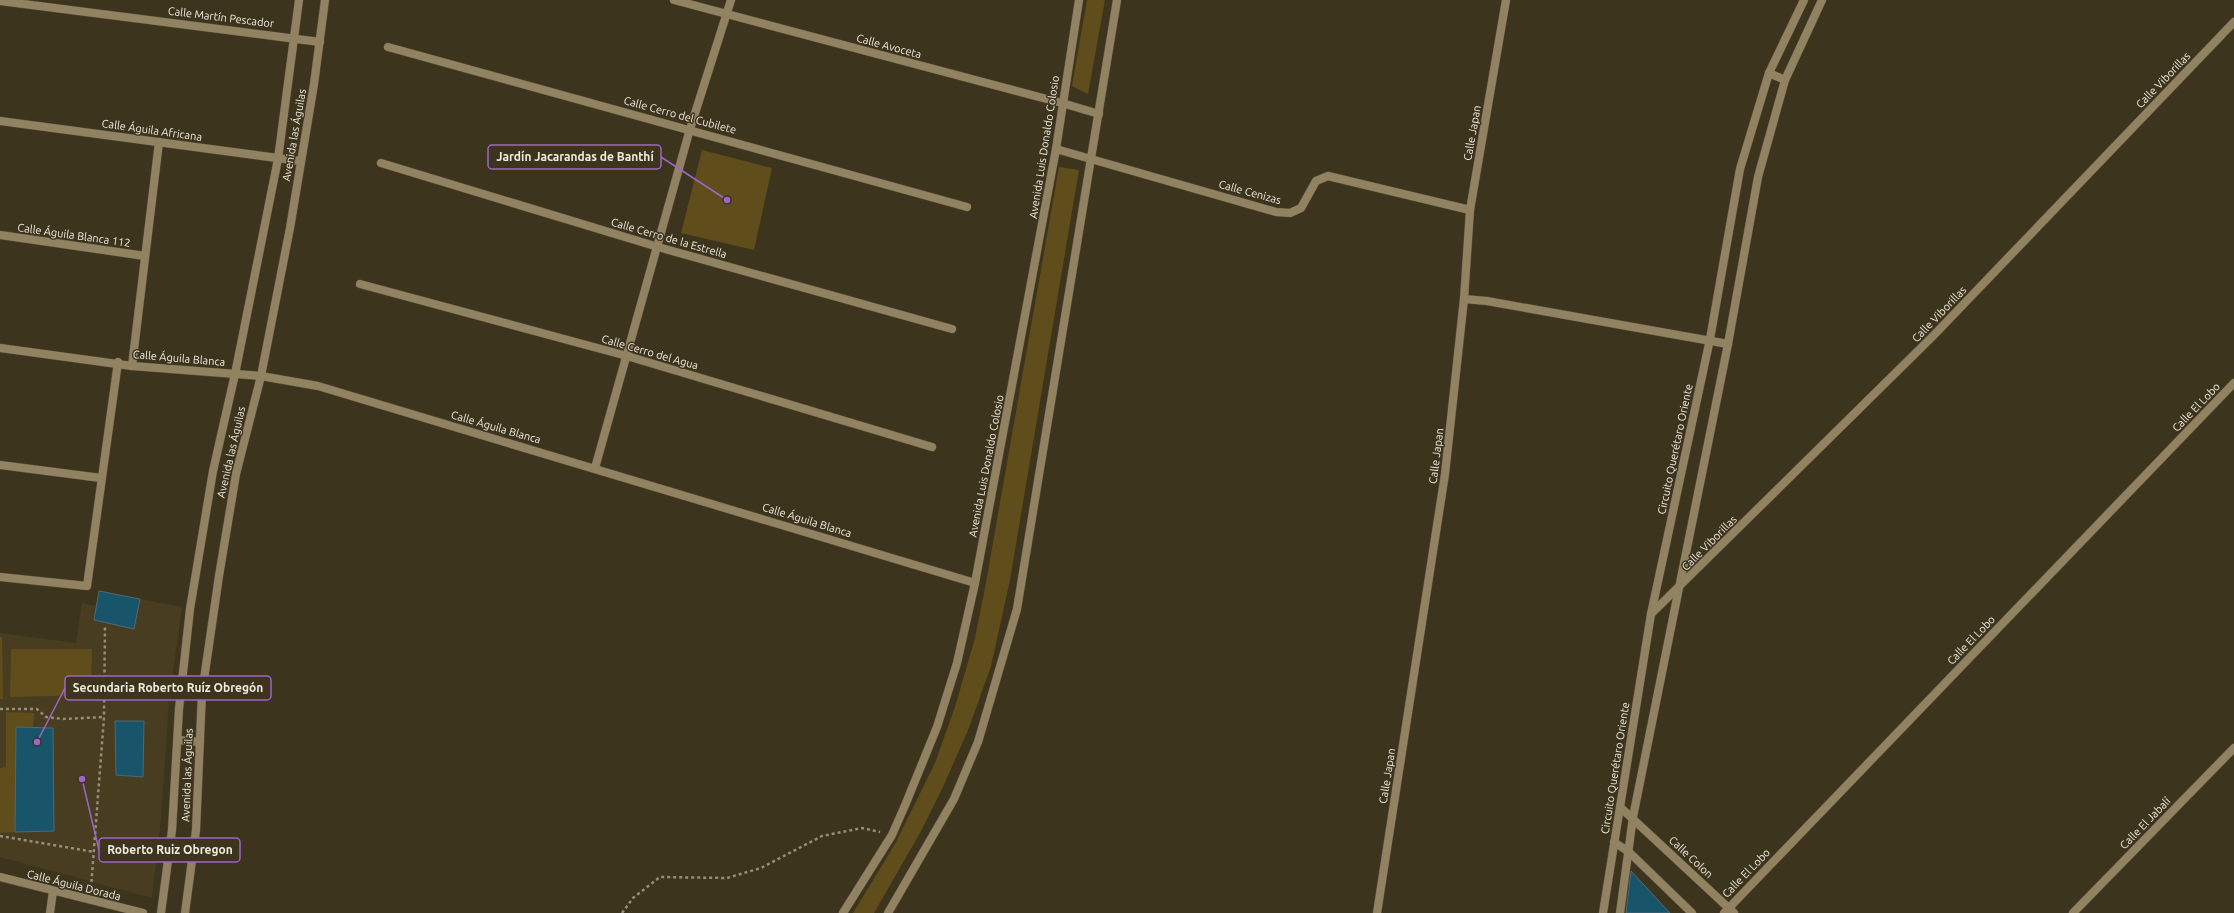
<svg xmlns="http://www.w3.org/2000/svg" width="2234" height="913" viewBox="0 0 2234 913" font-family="Ubuntu,sans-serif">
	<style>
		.built { fill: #483d20 }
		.green { fill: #604d1c }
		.building { fill: #19556a; stroke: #4e6975 }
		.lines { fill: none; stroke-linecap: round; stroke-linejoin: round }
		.minor-casing { stroke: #5a513d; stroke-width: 9 }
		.tertiary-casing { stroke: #5a513d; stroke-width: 9 }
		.path { stroke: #958e7c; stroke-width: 2.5; stroke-dasharray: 3 3; stroke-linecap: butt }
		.minor { stroke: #918361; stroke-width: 8 }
		.tertiary { stroke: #918361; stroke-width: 8 }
		.labels { text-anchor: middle; stroke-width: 3; stroke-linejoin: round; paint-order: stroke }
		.street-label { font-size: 11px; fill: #f0ebde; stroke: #3d341e }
		.leader { fill: none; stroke: #9e65c8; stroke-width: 1.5 }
		.callout-dot { fill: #9e65c8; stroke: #3d341e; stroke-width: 1.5 }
		.callout { fill: #3d341e; stroke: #9e65c8; stroke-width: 1.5 }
		.callout-label { font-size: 12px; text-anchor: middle; font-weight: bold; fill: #f0ebde }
	</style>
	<rect width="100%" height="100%" fill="#3d341e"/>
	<!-- built -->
	<polygon class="built" points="99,591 182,607 169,700 161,819 152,898 0,857 0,633 76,643 82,603 96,606"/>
	<!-- green -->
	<g class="green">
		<polygon points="1087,0 1105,0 1088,94 1072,86"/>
		<polygon points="702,150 772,168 754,250 681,233"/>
		<polygon points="1059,167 1079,170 1010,580 991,666 969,728 943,787 920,833 874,913 853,913 895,844 935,763 955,707 975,638 985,588"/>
		<polygon points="0,637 2,637 3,699 0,699"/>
		<polygon points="11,649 92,649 91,695 10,697"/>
		<polygon points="6,712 34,713 33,727 16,727 15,832 0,833 0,768 6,767"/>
	</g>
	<!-- building -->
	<g class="building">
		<polygon points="99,591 140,599 134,629 94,620"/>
		<polygon points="115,721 144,721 143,777 116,775"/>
		<polygon points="16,727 53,728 54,831 15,832"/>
		<polygon points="1631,871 1670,913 1626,913"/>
	</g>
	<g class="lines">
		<!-- minor casing -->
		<g class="minor-casing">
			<g id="minor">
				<polyline points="674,0 1062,103 1099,114"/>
				<polyline points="0,1 320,42"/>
				<polyline points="388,47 967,207"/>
				<polyline points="1769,73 1785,80"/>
				<polyline points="0,121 300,161"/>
				<polyline points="1056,149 1276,212 1290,213 1301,208 1316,181 1328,176 1470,210"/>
				<polyline points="381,163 658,247 952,329"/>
				<polyline points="0,235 145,256"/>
				<polyline points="360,284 627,356 932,447"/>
				<polyline points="1464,299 1487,301 1728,344"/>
				<polyline points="0,348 132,366 261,376 318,386 975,583"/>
				<polyline points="132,366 159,142"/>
				<polyline points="0,465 101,478"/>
				<polyline points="595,468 690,129 731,0"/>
				<polyline points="0,577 87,586 118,362"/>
				<polyline points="1651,614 1934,335 2234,22"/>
				<polyline points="178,740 200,742"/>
				<polyline points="1620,807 1734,913"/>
				<polyline points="1614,842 1629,852 1692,913"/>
				<polyline points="0,877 143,913"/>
				<polyline points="50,913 53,891"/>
				<polyline points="1377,913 1445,474 1464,299 1470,210 1506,0"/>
				<polyline points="1603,913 1651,614 1710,339 1740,169 1769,73 1804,0"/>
				<polyline points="1620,913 1633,817 1728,344 1758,177 1785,80 1822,0"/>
				<polyline points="1724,913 2234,383"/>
				<polyline points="2073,913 2234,748"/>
			</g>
		</g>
		<!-- tertiary casing -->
		<g class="tertiary-casing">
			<g id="tertiary">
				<polyline points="161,913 172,830 179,709 190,609 213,471 235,374 278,159 299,0"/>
				<polyline points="185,913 196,830 202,693 219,576 236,474 261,376 290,228 314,84 325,0"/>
				<polyline points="843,913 892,835 906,803 937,727 957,663 975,583 1056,149 1079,0"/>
				<polyline points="888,913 954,799 978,742 1017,609 1117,0"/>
			</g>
		</g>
		<!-- path -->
		<g class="path">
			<polyline points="0,709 37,709 46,717 63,719 104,717"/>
			<polyline points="0,836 94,852"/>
			<polyline points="91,888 104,717 105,625"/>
			<polyline points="622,913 633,898 660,877 727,878 761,868 822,836 862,828 880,832"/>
		</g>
		<!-- minor -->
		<use href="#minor" class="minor"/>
		<!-- tertiary -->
		<use href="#tertiary" class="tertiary"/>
	</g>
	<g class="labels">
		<!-- street labels -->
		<g class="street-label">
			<text transform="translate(221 17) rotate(7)" y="4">Calle Martín Pescador</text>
			<text transform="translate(889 46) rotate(15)" y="4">Calle Avoceta</text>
			<text transform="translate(2163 80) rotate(-46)" y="4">Calle Viborillas</text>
			<text transform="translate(680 115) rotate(15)" y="4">Calle Cerro del Cubilete</text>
			<text transform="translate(152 130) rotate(8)" y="4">Calle Águila Africana</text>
			<text transform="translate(1472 133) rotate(-80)" y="4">Calle Japan</text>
			<text transform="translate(294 135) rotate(-80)" y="4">Avenida las Águilas</text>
			<text transform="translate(1044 147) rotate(-81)" y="4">Avenida Luis Donaldo Colosio</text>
			<text transform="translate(1250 192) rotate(15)" y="4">Calle Cenizas</text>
			<text transform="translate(74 235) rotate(8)" y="4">Calle Águila Blanca 112</text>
			<text transform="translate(669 238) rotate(16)" y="4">Calle Cerro de la Estrella</text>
			<text transform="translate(1939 314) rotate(-46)" y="4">Calle Viborillas</text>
			<text transform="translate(650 352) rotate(16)" y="4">Calle Cerro del Agua</text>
			<text transform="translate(179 358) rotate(5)" y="4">Calle Águila Blanca</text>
			<text transform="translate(2196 407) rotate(-46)" y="4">Calle El Lobo</text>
			<text transform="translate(496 427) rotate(16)" y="4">Calle Águila Blanca</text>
			<text transform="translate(1675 449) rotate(-78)" y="4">Circuito Querétaro Oriente</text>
			<text transform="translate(231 452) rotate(-77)" y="4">Avenida las Águilas</text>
			<text transform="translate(1436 456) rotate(-83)" y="4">Calle Japan</text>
			<text transform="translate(986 466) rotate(-79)" y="4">Avenida Luis Donaldo Colosio</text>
			<text transform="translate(807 520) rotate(17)" y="4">Calle Águila Blanca</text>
			<text transform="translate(1709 543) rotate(-45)" y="4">Calle Viborillas</text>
			<text transform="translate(1971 640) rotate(-46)" y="4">Calle El Lobo</text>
			<text transform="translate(1615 768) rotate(-81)" y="4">Circuito Querétaro Oriente</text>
			<text transform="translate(187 775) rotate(-88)" y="4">Avenida las Águilas</text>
			<text transform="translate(1387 776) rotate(-81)" y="4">Calle Japan</text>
			<text transform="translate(2145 823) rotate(-46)" y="4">Calle El Jabalí</text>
			<text transform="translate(1691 857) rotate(43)" y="4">Calle Colon</text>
			<text transform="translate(1746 873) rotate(-46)" y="4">Calle El Lobo</text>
			<text transform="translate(74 885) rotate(14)" y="4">Calle Águila Dorada</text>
		</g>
	</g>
	<!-- callouts -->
	<path class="leader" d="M727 200L661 157M37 742L65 688M82 779L99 850"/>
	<g class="callout-dot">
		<circle cx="727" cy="200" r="4"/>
		<circle cx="37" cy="742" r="4"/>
		<circle cx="82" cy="779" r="4"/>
	</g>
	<g class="callout">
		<rect x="488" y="145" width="173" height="24" rx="4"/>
		<rect x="65" y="676" width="206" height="24" rx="4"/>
		<rect x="99" y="838" width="141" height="24" rx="4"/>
	</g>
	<g class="callout-label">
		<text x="575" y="161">Jardín Jacarandas de Banthí</text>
		<text x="168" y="692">Secundaria Roberto Ruíz Obregón</text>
		<text x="170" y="854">Roberto Ruiz Obregon</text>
	</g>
</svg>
